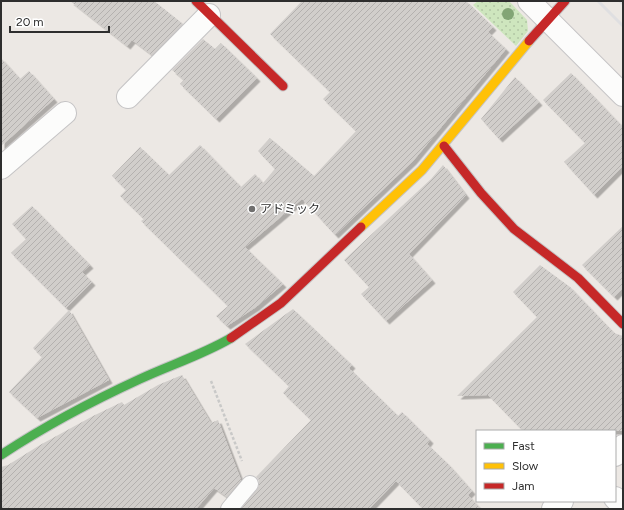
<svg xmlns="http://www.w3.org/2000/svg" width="624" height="510" viewBox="0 0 624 510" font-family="Figtree,'Noto Sans JP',sans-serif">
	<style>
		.park { fill: url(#park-dots) }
		.building { fill: url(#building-hatch); filter: url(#shadow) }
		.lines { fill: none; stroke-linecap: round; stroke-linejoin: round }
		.lane-casing { stroke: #c5c4c5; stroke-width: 18 }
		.street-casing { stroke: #c5c4c5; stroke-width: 24 }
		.fast-casing { stroke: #c5c4c5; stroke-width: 11 }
		.slow-casing { stroke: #c5c4c5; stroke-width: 11 }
		.jam-casing { stroke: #c5c4c5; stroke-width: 11 }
		.path { stroke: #c9c9c8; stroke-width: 2.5; stroke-dasharray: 3 2; stroke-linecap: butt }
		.lane { stroke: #fcfcfb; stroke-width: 16 }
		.street { stroke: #fcfcfb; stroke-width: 22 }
		.fast { stroke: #4caf50; stroke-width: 9 }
		.slow { stroke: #ffc107; stroke-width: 9 }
		.jam { stroke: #c62828; stroke-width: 9 }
		.rail { stroke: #dfdfe1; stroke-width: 3 }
		.tree { fill: #82a575 }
		.poi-dot { fill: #706f6e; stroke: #fff; stroke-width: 1.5 }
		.labels { text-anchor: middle; stroke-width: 3; stroke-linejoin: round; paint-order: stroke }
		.poi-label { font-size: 12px; fill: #2e2e2e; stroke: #fff; text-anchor: start }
	</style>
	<defs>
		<pattern id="park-dots" width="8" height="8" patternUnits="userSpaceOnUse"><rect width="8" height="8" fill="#cee6be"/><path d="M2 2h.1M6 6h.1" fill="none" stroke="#b1c6a4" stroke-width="1.8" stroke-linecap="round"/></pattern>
		<pattern id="building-hatch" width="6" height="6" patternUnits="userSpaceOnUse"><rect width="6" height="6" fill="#d1cecb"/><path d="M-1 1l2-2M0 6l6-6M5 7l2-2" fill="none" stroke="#b4b1af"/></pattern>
		<filter id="shadow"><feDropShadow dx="3.5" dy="3.5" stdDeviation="0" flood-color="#0004"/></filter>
	</defs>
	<rect width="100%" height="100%" fill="#ece8e4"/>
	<!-- park -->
	<polygon class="park" points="478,1 509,1 527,20 528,31 516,46 473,5"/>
	<!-- building -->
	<g class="building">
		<polygon points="70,1 154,1 183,24 152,55 132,40 127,46"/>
		<polygon points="302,1 466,1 493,27 488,32 506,49 413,161 335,235 302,199 245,247 283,284 256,307 227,326 216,316 228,306 141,221 144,219 120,196 126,190 112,176 140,147 169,175 200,145 241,187 255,174 263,183 275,169 258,151 270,138 314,176 356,131 323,99 330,92 270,34"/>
		<polygon points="203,39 215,49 221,43 257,78 216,119 180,84 184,80 172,70"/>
		<polygon points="1,58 20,79 29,71 54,99 1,146"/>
		<polygon points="571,73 623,127 623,166 594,195 564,162 585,143 543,100"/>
		<polygon points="515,77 539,102 499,139 481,119"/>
		<polygon points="443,165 466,195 409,254 432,280 386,321 361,294 369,287 344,260 431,179"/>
		<polygon points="32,206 90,265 82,272 92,282 66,308 11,253 26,239 12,224"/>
		<polygon points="623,226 623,288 614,297 582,265"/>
		<polygon points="540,265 570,287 614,333 623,336 623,431 523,431 488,395 457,396 537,317 513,292"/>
		<polygon points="293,309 352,365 349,368 398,416 402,412 430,440 427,444 448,464 472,491 468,495 481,509 423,509 396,481 369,509 241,509 259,486 259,480 256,477 311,420 283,393 289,386 245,344"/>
		<polygon points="69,310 109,380 37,418 9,392 42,357 33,348"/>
		<polygon points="182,375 211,423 218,420 241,480 227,497 214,488 196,509 1,509 1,467 8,465 40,445 93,416 122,402 124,405 158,385"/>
	</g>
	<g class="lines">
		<!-- lane casing -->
		<g class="lane-casing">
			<polyline id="lane" points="229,509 250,484"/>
		</g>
		<!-- street casing -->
		<g class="street-casing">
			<g id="street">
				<polyline points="529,1 623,95"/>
				<polyline points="128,97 209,15"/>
				<polyline points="1,168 65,113"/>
				<polyline points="615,455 623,446"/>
				<polyline points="615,498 623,506"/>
				<polyline points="553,509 562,501"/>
			</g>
		</g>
		<!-- fast casing -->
		<g class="fast-casing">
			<path id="fast" d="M1 455C45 426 92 401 140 379 170 365 202 355 231 338"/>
		</g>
		<!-- slow casing -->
		<g class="slow-casing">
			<polyline id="slow" points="361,227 422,170 529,41"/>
		</g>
		<!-- jam casing -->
		<g class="jam-casing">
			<g id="jam">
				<polyline points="196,1 283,86"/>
				<polyline points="529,41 565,1"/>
				<polyline points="444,146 481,193 514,229 578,278 623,324"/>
				<polyline points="231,338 281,303 361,227"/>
			</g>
		</g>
		<!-- path -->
		<polyline class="path" points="211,381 242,461"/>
		<!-- lane -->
		<use href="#lane" class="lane"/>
		<!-- street -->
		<use href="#street" class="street"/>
		<!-- fast -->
		<use href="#fast" class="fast"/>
		<!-- slow -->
		<use href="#slow" class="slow"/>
		<!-- jam -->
		<use href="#jam" class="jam"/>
		<!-- rail -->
		<g class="rail">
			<polyline points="598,1 623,26"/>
			<polyline points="620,1 623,4"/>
		</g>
	</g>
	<!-- trees -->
	<circle class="tree" cx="508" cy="14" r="6"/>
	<!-- markers -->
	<circle class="poi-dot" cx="252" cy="209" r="4"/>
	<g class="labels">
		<!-- poi labels -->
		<g class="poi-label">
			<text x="260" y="213">アドミック</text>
		</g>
	</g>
	<!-- border -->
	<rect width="624" height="510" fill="none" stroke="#2e2e2e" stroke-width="4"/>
	<!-- legend -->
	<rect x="476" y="430" width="140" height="72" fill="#ffffff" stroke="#ababab"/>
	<rect x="484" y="443" width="20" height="6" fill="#4caf50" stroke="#ababab"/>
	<text x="512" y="450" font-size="12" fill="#2e2e2e">Fast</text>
	<rect x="484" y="463" width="20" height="6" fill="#ffc107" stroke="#ababab"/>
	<text x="512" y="470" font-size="12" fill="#2e2e2e">Slow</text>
	<rect x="484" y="483" width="20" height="6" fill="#c62828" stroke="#ababab"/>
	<text x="512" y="490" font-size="12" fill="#2e2e2e">Jam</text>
	<!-- scale -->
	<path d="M10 26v6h99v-6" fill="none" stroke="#2e2e2e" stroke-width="2"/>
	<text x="16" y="26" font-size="12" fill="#2e2e2e" stroke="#ffffff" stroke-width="3" paint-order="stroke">20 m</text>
</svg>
